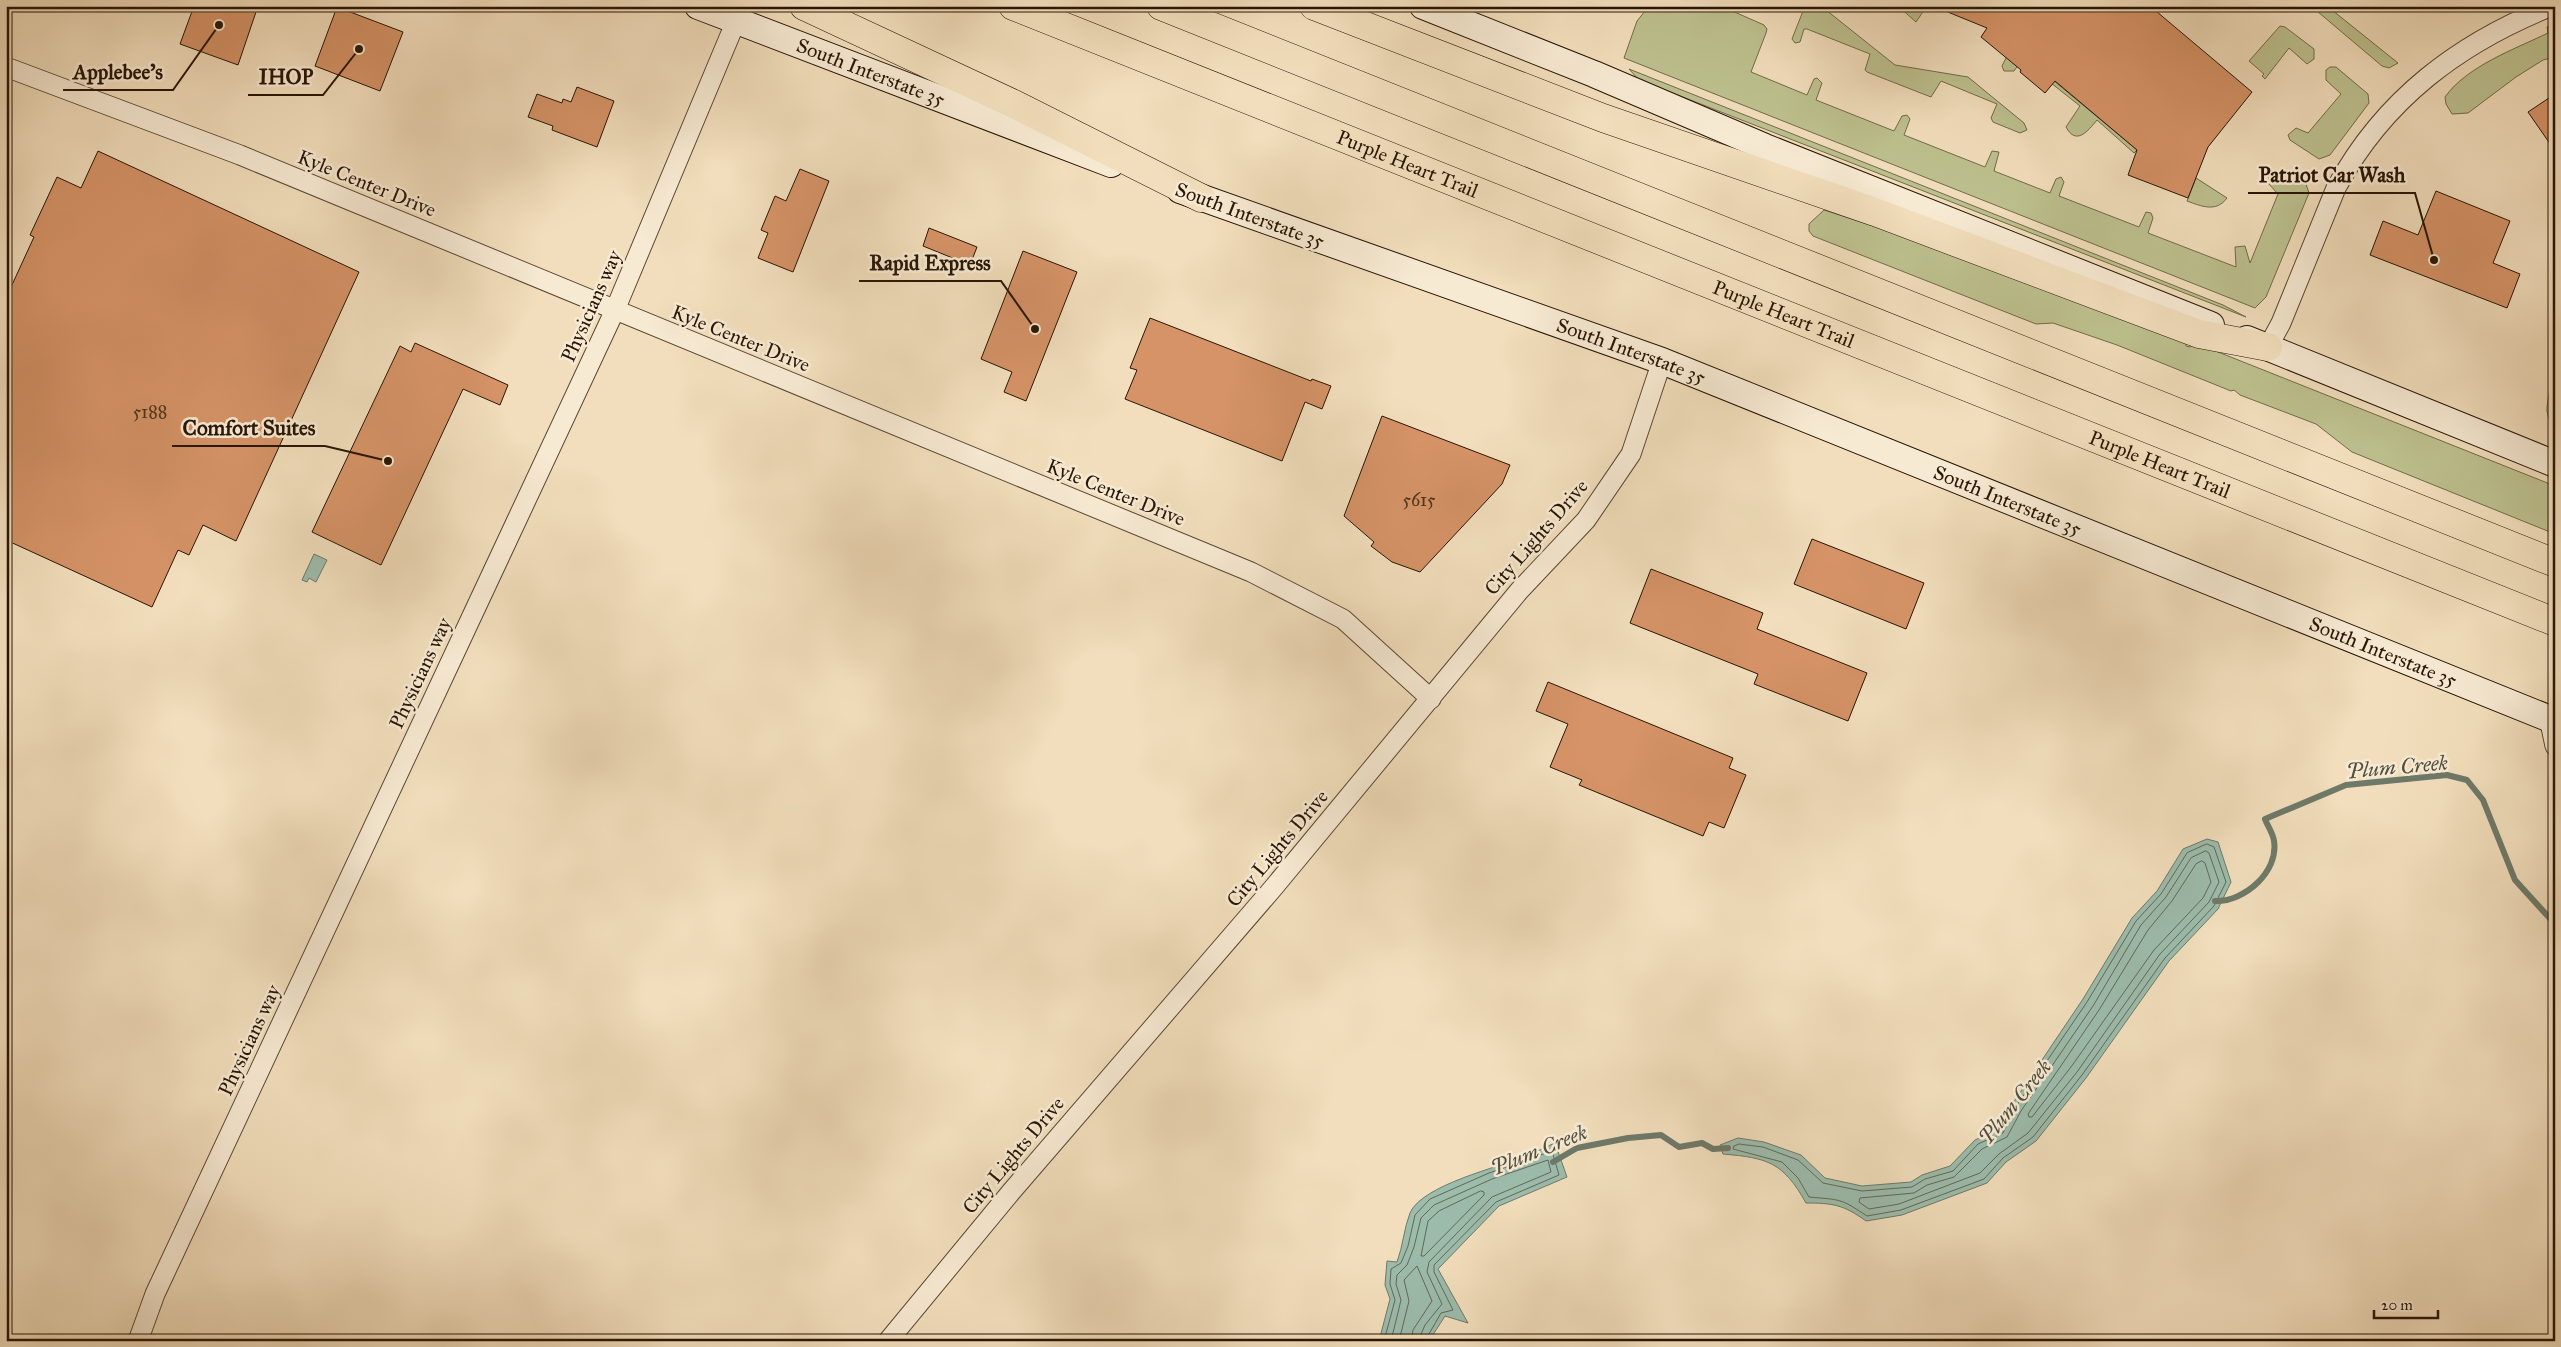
<svg xmlns="http://www.w3.org/2000/svg" width="2561" height="1347" viewBox="0 0 2561 1347" font-family="'IM FELL Great Primer',serif">
	<style>
		.green { fill: #bdc18f; stroke: #726b4a }
		.water { fill: #9cbcac; stroke: #6e7969 }
		.lines { fill: none; stroke-linecap: round; stroke-linejoin: round }
		.shore { stroke: #626858; stroke-width: 1 }
		.stream { stroke: #6e7969; stroke-width: 6 }
		.building { fill: #d59367; stroke: #281505 }
		.street-casing { stroke: #5a4733; stroke-width: 21 }
		.secondary-casing { stroke: #281505; stroke-width: 28 }
		.highway-casing { stroke: #281505; stroke-width: 29 }
		.street { stroke: #f7ead3; stroke-width: 19 }
		.secondary { stroke: #f7ead3; stroke-width: 26 }
		.highway { stroke: #f2debc; stroke-width: 28 }
		.labels { text-anchor: middle; stroke-width: 5; stroke-linejoin: round; paint-order: stroke }
		.number-label { font-size: 18px; fill: #53341e }
		.street-label { font-size: 20px; fill: #281505; stroke: #f7ead3 }
		.water-label { font-size: 21px; font-style: italic; fill: #514f3f; stroke: #f7ead3 }
		.leader { fill: none; stroke: #281505; stroke-width: 2 }
		.callout-dot { fill: #281505; stroke: #f7ead3; stroke-width: 2 }
		.callout-label { font-size: 21px; text-anchor: middle; font-weight: bold; fill: #281505; stroke: #f7ead3; stroke-width: 5; stroke-linejoin: round; paint-order: stroke }
	</style>
	<rect width="100%" height="100%" fill="#f2debc"/>
	<filter id="stains"><feTurbulence type="fractalNoise" baseFrequency=".004" numOctaves="4"/><feColorMatrix values="0 0 0 0 .2 0 0 0 0 .09 0 0 0 0 .02 0 0 0 .5 -.17"/></filter>
	<radialGradient id="worn" r=".72"><stop offset=".6" stop-color="#630" stop-opacity="0"/><stop offset="1" stop-color="#630" stop-opacity=".3"/></radialGradient>
	<!-- green -->
	<g class="green">
		<path d="M1649 6H1721L1764 25 1767 29 1766 33 1751 72 1807 95 1814 79 1817 78 1822 83 1816 100 1894 131 1902 116 1907 115 1910 119 1904 135 1985 167 1992 151 1999 152 1994 171 2050 193 2056 179 2061 177 2064 182 2059 196 2139 227 2146 212 2151 213 2153 218 2148 233 2236 267 2235 247 2245 246 2250 263 2278 194 2268 183 2269 177C2281 169 2295 177 2306 184L2309 193 2266 297 2255 308 1624 58 1637 21Z"/>
		<polygon points="1805,6 1821,6 1895,65 1968,77 2024,123 2027,130 2020,133 1993,122 1991,118 1997,104 1941,81 1931,97 1867,72 1865,70 1870,54 1807,29 1804,29 1800,42 1795,43 1792,39"/>
		<polygon points="1898,6 1927,6 1916,22"/>
		<polygon points="2311,6 2327,6 2398,63 2389,68 2382,66"/>
		<path d="M2555 24V57L2543 60 2516 77 2468 113 2452 114 2446 104 2445 97C2467 66 2515 49 2548 33L2547 27Z"/>
		<polygon points="2280,26 2285,27 2314,49 2314,59 2307,64 2289,48 2265,79 2262,76 2264,74 2249,61"/>
		<path d="M2012 46 2137 150 2134 153 2097 120C2088 131 2076 146 2066 127L2080 106 2022 60 2014 71H2004L2002 66Z"/>
		<polygon points="2330,67 2336,67 2368,94 2369,103 2330,155 2319,159 2290,140 2288,135 2296,128 2308,133 2341,94 2326,80 2326,70"/>
		<polygon points="1629,69 2223,305 2246,317 1652,85 1638,79"/>
		<path d="M2196 178 2227 198C2216 213 2201 206 2187 201Z"/>
		<polygon points="1824,210 1916,240 2186,342 2186,346 2190,347 2193,342 2555,486 2555,534 2352,452 2316,424 2240,395 2234,390 2231,391 2117,345 2053,323 2036,324 1813,236 1809,231 1809,224"/>
		<path d="M2555 367V428L2552 427C2550 422 2548 416 2547 411 2546 408 2553 369 2555 367Z"/>
	</g>
	<!-- water -->
	<g class="water">
		<polygon points="314,554 327,560 316,582 309,578 307,582 302,580"/>
		<path d="M2207 839 2218 842 2231 882 2218 909 2169 961 2086 1078 2036 1141 2006 1162 1987 1183 1902 1215 1866 1221C1844 1205 1833 1203 1806 1203 1783 1162 1768 1158 1723 1154L1720 1145 1738 1138 1764 1142 1801 1155 1825 1178 1862 1186 1911 1182 1922 1175 1950 1166 1975 1140 1999 1129 2011 1106 2083 999 2132 918 2157 891 2183 849Z"/>
		<path d="M1555 1143 1567 1177 1499 1206 1438 1269 1468 1323 1445 1316 1429 1341H1379L1390 1299 1385 1285 1387 1261 1397 1262C1403 1246 1404 1228 1410 1213 1422 1185 1499 1167 1527 1156 1536 1152 1545 1147 1555 1143Z"/>
	</g>
	<g class="lines">
		<!-- shore -->
		<g class="shore">
			<path d="M2207 844 2214 847 2226 882 2214 906 2165 958 2082 1075 2033 1137 2003 1158 1984 1179 1901 1210 1867 1216C1840 1198 1841 1200 1809 1197L1798 1178 1782 1162 1733 1149 1734 1146 1739 1144 1763 1147 1798 1160 1823 1183 1862 1191 1912 1187 1925 1179 1953 1171 1978 1144 2003 1133 2015 1108 2087 1002 2136 921 2161 894 2187 853Z"/>
			<polygon points="2206,851 2209,853 2219,882 2209,902 2160,954 2077,1072 2028,1133 1999,1154 1980,1173 1899,1204 1869,1209 1859,1202 1860,1198 1914,1193 1927,1185 1954,1177 1982,1149 2007,1137 2021,1111 2093,1006 2141,925 2166,897 2191,858"/>
			<polygon points="2202,861 2205,863 2211,882 2203,898 2154,950 2071,1067 2032,1117 2029,1117 2028,1114 2099,1010 2148,930 2172,901 2196,864"/>
			<polygon points="1481,1191 1484,1192 1484,1195 1424,1256 1421,1256 1428,1221 1439,1211"/>
			<polyline points="1384,1341 1395,1300 1390,1284 1391,1269 1401,1263 1408,1246 1415,1215 1430,1199 1489,1173 1552,1151 1559,1175 1496,1202 1434,1265 1434,1272 1453,1310 1441,1313 1425,1341"/>
			<polyline points="1391,1341 1401,1300 1396,1284 1397,1275 1407,1265 1414,1247 1421,1218 1434,1205 1492,1179 1548,1160 1551,1172 1492,1197 1429,1262 1427,1272 1442,1304 1425,1325 1418,1341"/>
			<polyline points="1399,1341 1409,1301 1404,1280 1417,1266 1432,1301 1413,1330 1411,1341"/>
		</g>
		<!-- stream -->
		<g class="stream">
			<path d="M2215 901C2244 902 2279 872 2274 841 2273 833 2267 825 2265 819L2346 785 2447 775 2467 780 2483 800 2515 880 2555 924"/>
			<polyline points="1553,1162 1577,1148 1628,1138 1661,1135 1679,1147 1702,1143 1713,1149 1728,1148"/>
		</g>
	</g>
	<!-- building -->
	<g class="building">
		<polygon points="194,6 258,6 238,65 180,44"/>
		<polygon points="1933,6 2150,6 2252,92 2208,147 2188,198 2128,175 2137,150 2055,81 2045,93 2020,72 2021,70 1981,37 1987,28"/>
		<polygon points="337,7 403,32 380,91 315,66"/>
		<polygon points="577,87 614,101 597,147 552,130 553,126 528,117 537,94 562,103 563,99 571,102"/>
		<polygon points="2555,94 2555,151 2528,112"/>
		<polygon points="98,151 359,272 236,541 203,525 189,555 178,550 152,607 6,540 6,298 34,237 30,235 57,177 81,188"/>
		<polygon points="800,169 829,181 793,272 758,258 768,233 761,230 775,196 786,201"/>
		<polygon points="2436,191 2510,221 2493,263 2520,274 2507,308 2370,255 2383,221 2418,235"/>
		<polygon points="929,228 977,247 970,265 923,246"/>
		<polygon points="1023,251 1077,272 1026,401 1004,392 1012,372 981,359"/>
		<polygon points="1150,318 1311,381 1312,379 1331,386 1322,409 1305,402 1282,461 1125,399 1137,370 1130,368"/>
		<polygon points="415,343 508,385 500,405 463,389 381,565 312,532 400,346 411,352"/>
		<polygon points="1382,416 1510,465 1502,484 1420,572 1392,562 1371,546 1374,542 1344,516"/>
		<polygon points="1812,539 1924,583 1906,629 1794,584"/>
		<polygon points="1651,569 1763,613 1757,629 1867,673 1848,721 1754,684 1758,674 1630,623"/>
		<polygon points="1548,682 1733,758 1729,768 1746,775 1724,828 1709,822 1703,836 1579,785 1582,780 1550,767 1568,724 1536,711"/>
	</g>
	<g class="lines">
		<!-- street casing -->
		<g class="street-casing">
			<g id="street">
				<polyline points="6,67 240,155 1251,572 1343,619 1431,699"/>
				<path d="M2268 347 2281 323 2336 188C2384 99 2459 43 2552 6"/>
				<polyline points="2549,718 2555,746"/>
				<polyline points="138,1341 155,1294 615,310 736,21"/>
				<polyline points="888,1341 1011,1192 1274,887 1519,591 1586,520 1631,454 1662,361"/>
			</g>
		</g>
		<!-- secondary casing -->
		<g class="secondary-casing">
			<g id="secondary">
				<path id="s1" d="M698 6 1111 164"/>
				<polyline points="1423,6 1594,74 1765,147 2211,325"/>
				<path id="s2" d="M1180 190 1662 361 2555 721"/>
				<polyline points="2247,339 2555,464"/>
			</g>
		</g>
		<!-- highway casing -->
		<g class="highway-casing">
			<g id="highway">
				<polyline points="804,6 1014,104 1201,198"/>
				<path id="s3" d="M1013 6 2555 622"/>
				<polyline points="1161,6 2555,563"/>
				<polyline points="1314,6 1603,118 1875,212 2199,334 2268,347"/>
			</g>
		</g>
		<!-- street -->
		<use href="#street" class="street"/>
		<!-- secondary -->
		<use href="#secondary" class="secondary"/>
		<!-- highway -->
		<use href="#highway" class="highway"/>
	</g>
	<g class="labels">
		<!-- number labels -->
		<g class="number-label">
			<text x="150" y="418">5188</text>
			<text x="1419" y="506">5615</text>
		</g>
		<!-- street labels -->
		<g class="street-label">
			<text dy="7" stroke="none"><textPath href="#s1" startOffset="185">South Interstate 35</textPath></text>
			<text dy="7" stroke="none"><textPath href="#s3" startOffset="425">Purple Heart Trail</textPath></text>
			<text transform="translate(367 183) rotate(22)" y="7">Kyle Center Drive</text>
			<text transform="translate(1250 215) rotate(20)" y="7">South Interstate 35</text>
			<text transform="translate(591 306) rotate(-66)" y="7">Physicians way</text>
			<text dy="7" stroke="none"><textPath href="#s3" startOffset="830">Purple Heart Trail</textPath></text>
			<text transform="translate(741 338) rotate(22)" y="7">Kyle Center Drive</text>
			<text dy="7" stroke="none"><textPath href="#s2" startOffset="479">South Interstate 35</textPath></text>
			<text dy="7" stroke="none"><textPath href="#s3" startOffset="1235">Purple Heart Trail</textPath></text>
			<text transform="translate(1116 492) rotate(22)" y="7">Kyle Center Drive</text>
			<text dy="7" stroke="none"><textPath href="#s2" startOffset="884">South Interstate 35</textPath></text>
			<text transform="translate(1536 537) rotate(-49)" y="7">City Lights Drive</text>
			<text dy="7" stroke="none"><textPath href="#s2" startOffset="1289">South Interstate 35</textPath></text>
			<text transform="translate(420 673) rotate(-65)" y="7">Physicians way</text>
			<text transform="translate(1277 848) rotate(-50)" y="7">City Lights Drive</text>
			<text transform="translate(249 1040) rotate(-65)" y="7">Physicians way</text>
			<text transform="translate(1013 1155) rotate(-50)" y="7">City Lights Drive</text>
		</g>
		<!-- water labels -->
		<g class="water-label">
			<text transform="translate(2397 767) rotate(-5)" y="7">Plum Creek</text>
			<text transform="translate(2015 1102) rotate(-51)" y="7">Plum Creek</text>
			<text transform="translate(1539 1150) rotate(-22)" y="7">Plum Creek</text>
		</g>
	</g>
	<!-- callouts -->
	<path class="leader" d="M219 25L173 90H63M359 49L323 95H248M2434 260L2415 193H2248M1035 329L1001 281H859M388 461L325 446H172"/>
	<g class="callout-dot">
		<circle cx="219" cy="25" r="5"/>
		<circle cx="359" cy="49" r="5"/>
		<circle cx="2434" cy="260" r="5"/>
		<circle cx="1035" cy="329" r="5"/>
		<circle cx="388" cy="461" r="5"/>
	</g>
	<g class="callout-label">
		<text x="118" y="79">Applebee's</text>
		<text x="286" y="84">IHOP</text>
		<text x="2332" y="182">Patriot Car Wash</text>
		<text x="930" y="270">Rapid Express</text>
		<text x="249" y="435">Comfort Suites</text>
	</g>
	<!-- margin -->
	<rect width="2561" height="1347" fill="none" stroke="#f2debc" stroke-width="25"/>
	<rect x="8" y="8" width="2546" height="1332" fill="none" stroke="#281505" stroke-width="2.5"/>
	<rect x="12" y="12" width="2536" height="1322" fill="none" stroke="#281505"/>
	<!-- scale -->
	<path d="M2374 1310v8h64v-8" fill="none" stroke="#281505" stroke-width="2.5"/>
	<text x="2381" y="1310" font-size="15" fill="#281505" stroke="#f7ead3" stroke-width="4" paint-order="stroke">20 m</text>
	<rect width="100%" height="100%" filter="url(#stains)"/>
	<rect width="100%" height="100%" fill="url(#worn)"/>
</svg>
